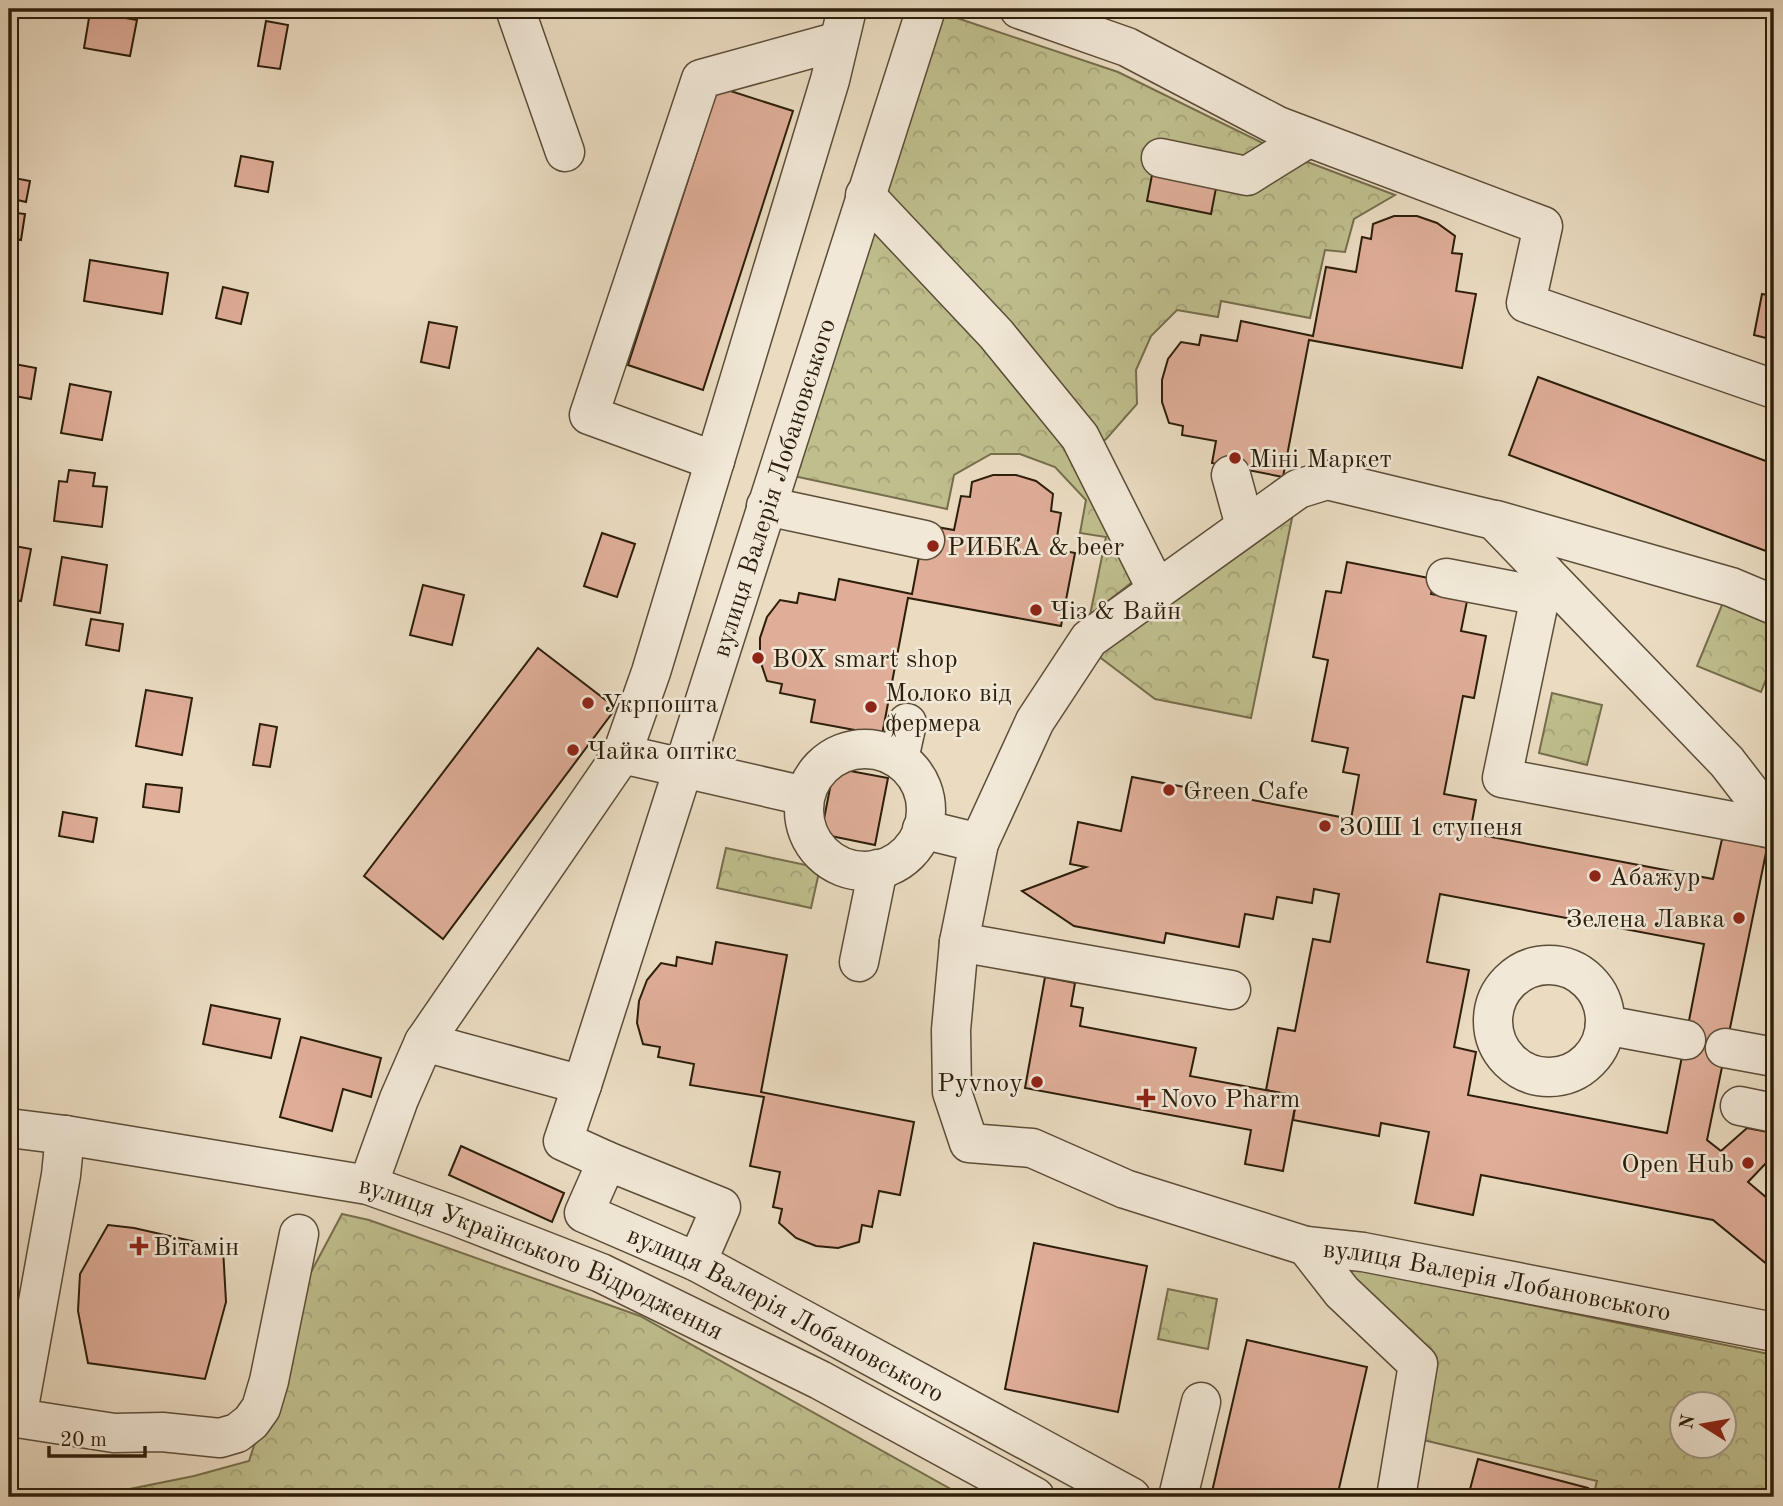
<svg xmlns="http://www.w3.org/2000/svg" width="1783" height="1506" viewBox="0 0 1783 1506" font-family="'Old Standard TT',serif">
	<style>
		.forest { fill: url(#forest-crowns); stroke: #766e4c; stroke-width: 2; fill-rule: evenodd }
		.building { fill: #dfad98; stroke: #2c1e0a; stroke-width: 2; fill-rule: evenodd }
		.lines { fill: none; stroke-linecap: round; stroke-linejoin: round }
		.minor-casing { stroke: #5c4d38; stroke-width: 41 }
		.minor { stroke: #f1e8d7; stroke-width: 38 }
		.poi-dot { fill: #8f2418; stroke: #f1e8d7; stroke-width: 2.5 }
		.labels { text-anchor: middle; stroke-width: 5; stroke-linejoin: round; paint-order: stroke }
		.poi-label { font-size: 26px; fill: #2c1e0a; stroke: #f1e8d7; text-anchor: start }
		.street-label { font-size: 26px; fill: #2c1e0a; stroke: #f1e8d7 }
	</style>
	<defs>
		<pattern id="forest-crowns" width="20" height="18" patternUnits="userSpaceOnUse" patternTransform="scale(1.75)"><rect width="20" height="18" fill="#bfbe8d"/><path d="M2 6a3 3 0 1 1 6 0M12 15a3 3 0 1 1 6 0" fill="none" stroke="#a4a378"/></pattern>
	</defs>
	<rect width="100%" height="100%" fill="#eadbc1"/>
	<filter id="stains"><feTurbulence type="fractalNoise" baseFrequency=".00286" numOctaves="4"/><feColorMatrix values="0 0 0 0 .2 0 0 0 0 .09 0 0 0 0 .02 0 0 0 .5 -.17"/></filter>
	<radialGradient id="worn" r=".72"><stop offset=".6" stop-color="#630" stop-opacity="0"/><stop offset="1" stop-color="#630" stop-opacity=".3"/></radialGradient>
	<!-- forest -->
	<g class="forest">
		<polygon points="939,12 1118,72 1281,152 1395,195 1354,219 1345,252 1325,250 1310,318 1221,301 1218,317 1177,310 1151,336 1136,370 1137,404 1107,438 1078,464 1140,576 1090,615 1106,537 1080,533 1086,500 1055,467 1020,454 991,454 954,475 947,509 789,475"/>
		<polygon points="1298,489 1251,718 1155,699 1085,646"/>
		<polygon points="1724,600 1774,620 1774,660 1761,692 1697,666"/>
		<polygon points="1552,693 1602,705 1587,765 1539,753"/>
		<polygon points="726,848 820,868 811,908 717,888"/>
		<polygon points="342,1214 369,1220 640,1316 965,1497 115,1497 120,1491 194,1476 249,1461 310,1274"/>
		<path d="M1347 1267 1774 1355V1497H1593L1597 1481 1423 1440 1435 1357 1344 1279ZM1682 1404H1724V1446H1682Z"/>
		<polygon points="1168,1289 1217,1299 1208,1349 1158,1339"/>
	</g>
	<!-- building -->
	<g class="building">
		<polygon points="90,12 137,20 130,56 84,48"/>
		<polygon points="266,21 288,25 280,69 258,66"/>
		<polygon points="718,87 793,111 703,390 628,365"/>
		<polygon points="241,156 273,162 268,192 235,186"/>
		<polygon points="1152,175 1216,188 1211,214 1147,201"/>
		<polygon points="9,177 30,181 26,202 9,198"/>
		<polygon points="9,212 25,214 21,240 9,238"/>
		<polygon points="1394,216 1417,216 1437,223 1455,236 1452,253 1462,254 1456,291 1476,294 1462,368 1309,340 1283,477 1212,463 1216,441 1182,435 1183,426 1169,423 1162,402 1162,380 1168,359 1181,342 1199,345 1201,335 1237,341 1241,321 1313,336 1326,267 1356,272 1362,237 1371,239 1373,224"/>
		<polygon points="90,260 168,273 162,314 84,301"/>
		<polygon points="223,287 248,293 241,324 216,318"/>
		<polygon points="1762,294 1774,296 1774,340 1754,335"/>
		<polygon points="429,322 457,327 449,368 421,362"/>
		<polygon points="9,363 36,368 31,399 9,395"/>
		<polygon points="1538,377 1774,464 1774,554 1509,455"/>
		<polygon points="70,384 111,392 102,440 61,433"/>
		<polygon points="69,470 95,473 93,486 107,487 102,527 54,521 59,481 67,482"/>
		<polygon points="993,475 1016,475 1036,481 1053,494 1051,511 1061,513 1055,549 1075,553 1061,626 908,598 882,735 811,722 815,700 780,693 782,684 767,681 760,660 760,638 767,617 780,600 797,603 799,593 835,600 839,579 912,594 925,525 954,530 961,496 970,497 972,482"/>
		<polygon points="602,533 635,544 617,597 584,586"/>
		<polygon points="9,545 31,549 21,601 9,599"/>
		<polygon points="62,557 107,565 100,613 54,605"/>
		<path d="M1347 562 1434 579 1431 594 1467 601 1461 631 1486 636 1474 698 1463 696 1444 794 1476 800 1470 833 1713 879 1722 839 1738 840 1767 848 1707 1140 1721 1151 1747 1128 1768 1132 1774 1138V1149L1769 1160 1748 1182 1774 1204V1270L1713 1220 1481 1175 1473 1215 1415 1203 1429 1132 1381 1123 1379 1136 1293 1120 1297 1096 1266 1090 1278 1028 1295 1031 1313 939 1330 942 1339 894 1314 889 1312 903 1277 897 1273 919 1245 914 1239 947 1166 933 1164 943 1074 926 1022 891 1086 867 1070 864 1078 822 1121 831 1132 777 1351 819 1359 775 1343 772 1348 748 1312 741 1328 660 1313 657 1326 591 1341 593ZM1440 894 1704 944 1667 1133 1468 1095 1476 1052 1454 1047 1469 970 1427 962Z"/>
		<polygon points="423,585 464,595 452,645 410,635"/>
		<polygon points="91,619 123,624 119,651 86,645"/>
		<polygon points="538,648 616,708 443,939 364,876"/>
		<polygon points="146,690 192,698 182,755 136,746"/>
		<polygon points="260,724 277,727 270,767 253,765"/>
		<polygon points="834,768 888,778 875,845 821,834"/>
		<polygon points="146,784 182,788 179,812 143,807"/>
		<polygon points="63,812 97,818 93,842 59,836"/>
		<polygon points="9,877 15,878 10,906 9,906"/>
		<polygon points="716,942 787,955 761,1092 914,1122 900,1195 879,1191 872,1227 862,1225 859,1242 838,1248 816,1246 796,1238 779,1223 782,1209 773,1207 780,1172 750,1166 764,1097 690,1085 694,1064 658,1057 660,1047 643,1044 637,1023 639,1001 647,980 661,963 676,966 677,957 712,964"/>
		<polygon points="1045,977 1075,983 1071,1006 1083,1008 1080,1026 1196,1048 1190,1076 1297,1096 1283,1171 1245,1164 1251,1130 1025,1088"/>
		<polygon points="211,1005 280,1019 271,1058 203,1044"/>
		<polygon points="301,1037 381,1058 371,1097 343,1089 332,1131 280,1117"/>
		<polygon points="461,1146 564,1193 552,1222 449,1175"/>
		<polygon points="108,1225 134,1228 223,1248 226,1302 205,1379 88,1363 78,1311 80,1274"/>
		<polygon points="1034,1243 1147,1266 1118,1412 1005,1389"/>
		<polygon points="1247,1340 1367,1367 1337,1497 1211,1496"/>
		<polygon points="1478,1459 1588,1488 1586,1497 1468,1497"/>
	</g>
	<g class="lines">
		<!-- minor casing -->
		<g class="minor-casing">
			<g id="minor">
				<polyline points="515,9 565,152"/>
				<polyline points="1019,9 1127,47 1278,126 1543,226 1526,303 1774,389"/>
				<polyline points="1161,158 1247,176 1308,138"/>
				<polyline points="865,195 996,334 1080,437 1157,590"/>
				<polyline points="715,461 589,415 701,79 839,41"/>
				<polyline points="1231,475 1245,526"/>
				<polyline points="766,506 925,540"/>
				<polyline points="1496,520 1731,587 1774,605"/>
				<polyline points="1545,573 1502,778 1774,829"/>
				<polyline points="1446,578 1540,596"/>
				<circle cx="865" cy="810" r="61"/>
				<polyline points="622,754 805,796"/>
				<polyline points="899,759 907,723"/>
				<polyline points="922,829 979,843 1035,721 1089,639 1298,489 1327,480 1494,520 1727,762 1774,823"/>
				<polyline points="979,843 959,942 951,1030 952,1092 969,1143 1032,1148 1125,1189 1306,1246"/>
				<polyline points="959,942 1231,990"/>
				<polyline points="859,962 878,869"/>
				<circle cx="1549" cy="1021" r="56"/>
				<polyline points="1605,1025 1686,1040"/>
				<path id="s1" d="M424 1042 582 1085 926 9"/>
				<polyline points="1725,1048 1774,1057"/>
				<path id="s2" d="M582 1085 563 1141 607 1161 584 1213 697 1262 1131 1497"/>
				<polyline points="1740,1106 1774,1113"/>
				<path id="s3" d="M9 1128 65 1135 368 1185 455 1216 601 1273 820 1380 1035 1497"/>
				<polyline points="65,1135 61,1175 17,1418 114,1433 162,1432 220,1438 237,1433 251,1422 261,1408 269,1381 299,1234"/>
				<polyline points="607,1161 721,1207 697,1262"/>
				<polyline points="368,1185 399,1099 424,1042 622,754 651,672 830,80 847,9"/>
				<polyline points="1178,1497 1201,1402"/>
				<path id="s4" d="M1396 1497 1418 1364 1342 1292 1306 1246 1363 1252 1774 1332"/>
			</g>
		</g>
		<!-- minor -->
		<use href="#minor" class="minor"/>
	</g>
	<!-- markers -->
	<g class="poi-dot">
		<circle cx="1235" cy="458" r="7"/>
		<circle cx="933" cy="546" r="7"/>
		<circle cx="1036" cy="610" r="7"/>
		<circle cx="758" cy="658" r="7"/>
		<circle cx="588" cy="703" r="7"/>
		<circle cx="871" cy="707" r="7"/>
		<circle cx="573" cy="750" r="7"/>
		<circle cx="1169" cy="790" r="7"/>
		<circle cx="1325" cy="826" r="7"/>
		<circle cx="1595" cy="876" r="7"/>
		<circle cx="1739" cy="918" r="7"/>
		<circle cx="1037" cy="1082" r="7"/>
		<path d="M1142.5 1087.5h7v7h7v7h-7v7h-7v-7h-7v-7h7z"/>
		<circle cx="1748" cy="1163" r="7"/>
		<path d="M135.5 1235.5h7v7h7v7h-7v7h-7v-7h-7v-7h7z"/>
	</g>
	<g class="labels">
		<!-- poi labels -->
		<g class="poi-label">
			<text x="1249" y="467">Міні Маркет</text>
			<text x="947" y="555">РИБКА &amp; beer</text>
			<text x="1050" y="619">Чіз &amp; Вайн</text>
			<text x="772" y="667">BOX smart shop</text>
			<text x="885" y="701">Молоко від<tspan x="885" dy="30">фермера</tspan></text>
			<text x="602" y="712">Укрпошта</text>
			<text x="587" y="759">Чайка оптікс</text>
			<text x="1183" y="799">Green Cafe</text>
			<text x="1339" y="835">ЗОШ 1 ступеня</text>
			<text x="1609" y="885">Абажур</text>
			<text x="1725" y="927" text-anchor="end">Зелена Лавка</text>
			<text x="1023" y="1091" text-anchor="end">Pyvnoy</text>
			<text x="1160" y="1107">Novo Pharm</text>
			<text x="1734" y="1172" text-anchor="end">Open Hub</text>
			<text x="153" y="1255">Вітамін</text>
		</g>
		<!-- street labels -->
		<g class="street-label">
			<text dy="9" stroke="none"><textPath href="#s1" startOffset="791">вулиця Валерія Лобановського</textPath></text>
			<text dy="9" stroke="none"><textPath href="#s3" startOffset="551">вулиця Українського Відродження</textPath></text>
			<text dy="9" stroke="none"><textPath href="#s4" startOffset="492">вулиця Валерія Лобановського</textPath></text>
			<text dy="9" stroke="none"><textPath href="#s2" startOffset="390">вулиця Валерія Лобановського</textPath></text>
		</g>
	</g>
	<!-- margin -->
	<rect width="1783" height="1506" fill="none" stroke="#eadbc1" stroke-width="35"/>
	<rect x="10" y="10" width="1762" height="1485" fill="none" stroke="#2c1e0a" stroke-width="3.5"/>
	<rect x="18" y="18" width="1748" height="1471" fill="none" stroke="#2c1e0a" stroke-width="2"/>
	<!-- north arrow -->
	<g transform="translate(1703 1425) rotate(281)"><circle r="33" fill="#f1e8d7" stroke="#a29785" stroke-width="2"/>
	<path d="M0-5L12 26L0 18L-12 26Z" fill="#8f2418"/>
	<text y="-10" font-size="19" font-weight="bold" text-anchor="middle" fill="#2c1e0a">N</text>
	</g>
	<!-- scale -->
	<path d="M49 1446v10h96v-10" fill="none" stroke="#2c1e0a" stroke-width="3.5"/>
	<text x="60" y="1446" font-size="21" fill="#2c1e0a" stroke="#f1e8d7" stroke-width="5" paint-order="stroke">20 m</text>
	<rect width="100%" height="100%" filter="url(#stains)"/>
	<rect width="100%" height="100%" fill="url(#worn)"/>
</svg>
